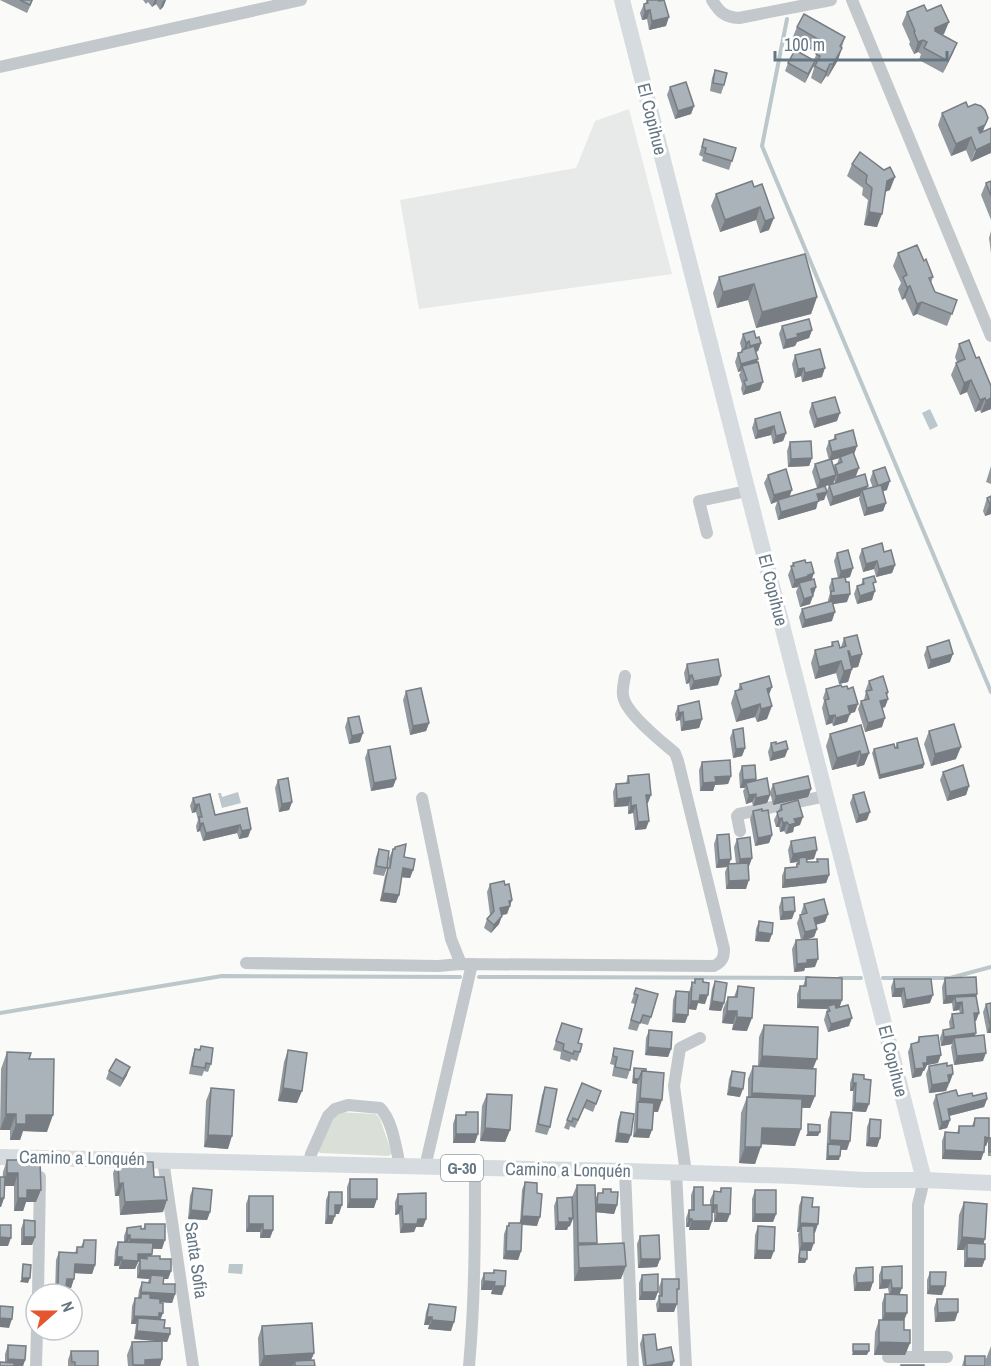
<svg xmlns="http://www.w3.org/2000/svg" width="991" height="1366" viewBox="0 0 991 1366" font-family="'Archivo Narrow',sans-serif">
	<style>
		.built { fill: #e8e9e9 }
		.green { fill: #dadfd7 }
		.water { fill: #bbc7cb }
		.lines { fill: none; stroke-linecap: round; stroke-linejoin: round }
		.stream { stroke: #bbc7cb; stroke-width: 4 }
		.minor { stroke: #c3c8cc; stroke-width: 12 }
		.major { stroke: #d6dbdf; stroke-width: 16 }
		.wall { fill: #929a9f; fill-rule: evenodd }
		.shaded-wall { fill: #777d82 }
		.building { fill: #aab3b9; stroke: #777d82; stroke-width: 1.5 }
		.labels { text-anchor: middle; stroke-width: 6; stroke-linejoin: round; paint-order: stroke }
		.shield { fill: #fff; stroke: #939fa8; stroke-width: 1.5 }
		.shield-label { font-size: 16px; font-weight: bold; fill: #657683 }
		.street-label { font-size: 18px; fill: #657683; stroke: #fff }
	</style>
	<rect width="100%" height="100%" fill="#fafaf8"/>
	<!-- built -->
	<polygon class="built" points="629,109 672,274 419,309 400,200 576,168 595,121"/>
	<!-- green -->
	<polygon class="green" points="337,1112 375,1114 379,1117 381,1122 392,1153 389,1156 320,1153 317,1150"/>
	<!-- water -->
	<g class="water">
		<polygon points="930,409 938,426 930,430 922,413"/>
		<polygon points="238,792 241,803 222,808 218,793 221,793 222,797"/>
		<polygon points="229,1264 243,1264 242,1274 228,1273"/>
	</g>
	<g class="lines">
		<!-- stream -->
		<g class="stream">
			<polyline points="787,19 762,146 991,692"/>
			<polyline points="479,977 808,978"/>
			<polyline points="840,978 861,978"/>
			<polyline points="883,978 950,978 991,967"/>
			<polyline points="0,1013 222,976 460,977"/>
		</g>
		<!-- minor -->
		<g class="minor">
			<path d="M712 0C720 13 725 17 739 18L831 0"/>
			<polyline points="852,0 991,336"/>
			<polyline points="0,67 301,0"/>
			<polyline points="707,533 699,501 747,491"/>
			<polyline points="422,798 451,939 461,964"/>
			<polyline points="740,831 737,816 739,814 826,796"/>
			<path d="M246 963 438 966 461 964 714 966C722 962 724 958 724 949L678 761 675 753C662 742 624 712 623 695 622 689 624 682 625 676"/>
			<polyline points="163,1160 193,1366"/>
			<path d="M309 1164 311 1154 328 1116 335 1109 348 1105 380 1108C393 1121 396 1149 400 1166"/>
			<polyline points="425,1167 472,964"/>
			<polyline points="625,1171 633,1366"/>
			<polyline points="676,1172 686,1366"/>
			<polyline points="686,1173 674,1086 680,1048 700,1038"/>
			<polyline points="38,1294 40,1177"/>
			<polyline points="888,1357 947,1357"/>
			<polyline points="918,1357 918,1205 924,1180"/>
			<polyline points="36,1366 37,1330"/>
			<path d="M469 1366C475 1300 475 1235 475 1168"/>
		</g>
		<!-- major -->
		<g class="major">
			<polyline points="622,0 924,1180"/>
			<polyline points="0,1157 625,1171 793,1176 865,1180 924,1180 991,1183"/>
		</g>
	</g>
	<!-- wall -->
	<g class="wall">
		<polygon points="0,0 33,0 27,13"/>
		<polygon points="143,0 166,0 163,7 160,10 156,4 152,7 148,2 146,4"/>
		<polygon points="647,0 659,0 666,26 649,30 647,19 642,20 640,13 644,4 645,4"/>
		<polygon points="927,11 944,34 942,35 957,43 952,55 943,73 919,60 921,54 918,52 914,54 909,44 910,42 902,24 907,12"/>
		<polygon points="797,27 845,37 838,60 828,77 826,76 821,84 811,78 814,68 813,67 805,83 785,71 788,63 814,60 817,53 792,39"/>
		<polygon points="715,70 724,85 721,94 710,91 712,78"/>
		<polygon points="670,87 694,106 691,114 675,119 667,95"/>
		<polygon points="968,107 988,118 971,162 966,150 951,156 938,125 942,113"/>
		<polygon points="704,139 736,148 729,170 702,161 703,157 699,155"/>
		<polygon points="852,164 890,190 885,192 877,227 864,225 868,200 862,195 863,188 847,176"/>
		<polygon points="752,181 769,230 760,233 756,220 720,232 711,206 716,194"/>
		<polygon points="991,181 991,220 981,195 986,183"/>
		<polygon points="991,231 991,253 989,238"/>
		<polygon points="898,253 924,261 933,277 931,283 935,292 957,300 947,326 917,314 913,316 905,298 902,300 898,289 901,283 893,266"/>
		<polygon points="805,254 817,297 811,314 756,328 748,300 717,308 713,293 719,277"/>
		<polygon points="782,326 812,330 809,338 797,342 795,346 783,349 779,334"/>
		<polygon points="743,334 756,338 761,343 758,351 756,352 758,359 757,362 760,390 743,395 741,389 742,384 739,375 741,371 738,372 735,362 738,353 741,353 742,350 740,343"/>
		<polygon points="959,344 976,358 991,386 991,409 981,413 980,410 975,412 967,392 960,395 951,375 956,363 957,362 955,357"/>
		<polygon points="795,355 822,377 802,382 801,376 795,378 792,364"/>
		<polygon points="812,403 837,421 814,428 809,412"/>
		<polygon points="780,412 786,433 783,441 773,444 771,435 755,439 752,428 755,419"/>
		<path d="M835 435 857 446 854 454 856 476 840 482 867 489 873 488 870 480 873 471 887 490 882 491 886 503 883 511 864 516 859 499 860 496 830 506 826 494 824 500 818 501 816 509 778 520 775 508 777 502 771 504 764 483 768 475 790 496 827 491 829 485 835 483 834 480 833 484 817 488 812 472 815 464 829 460 826 449 829 441 833 440ZM839 458 837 464 835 465 834 467 832 460Z"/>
		<polygon points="790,442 812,458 809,466 788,467 787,451"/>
		<polygon points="991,466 991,484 986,482"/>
		<polygon points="991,496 991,514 985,516 983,511 987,498"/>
		<polygon points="862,549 884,552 895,565 892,573 876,577 874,569 863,572 859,557"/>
		<polygon points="837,553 850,577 846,578 847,602 832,604 832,621 802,628 799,617 802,609 828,602 828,600 830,593 829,587 832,579 838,578 834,561"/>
		<polygon points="793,563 811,580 816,587 810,604 800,607 796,592 798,587 792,588 788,575"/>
		<polygon points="863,579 874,587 872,600 857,604 854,594 857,586 861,585"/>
		<polygon points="844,638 862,654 858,667 852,668 848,682 839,684 836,673 815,679 811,663 815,650 831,646 832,642 840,648 841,647"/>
		<polygon points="927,647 950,662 928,669 924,655"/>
		<polygon points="687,664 718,685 690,690 689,683 686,684 684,673"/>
		<polygon points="869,681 888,692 887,696 888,699 885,707 882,708 882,727 865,732 858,709 861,701 864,700 866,691 866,689"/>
		<polygon points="740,684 769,696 767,719 757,722 755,717 736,722 731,703 735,691 738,690"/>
		<polygon points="826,689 855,712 849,713 847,722 833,726 832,723 826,725 822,708 824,701 823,698"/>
		<polygon points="406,691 429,723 426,731 410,735 403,700"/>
		<polygon points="678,706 702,719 699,728 681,731 680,720 676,721 675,714"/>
		<polygon points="348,718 360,742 349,744 345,727"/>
		<polygon points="733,730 745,748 742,756 733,758 730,738"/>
		<polygon points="929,731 956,759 931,766 924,744"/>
		<polygon points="830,734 869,753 864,765 857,767 856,764 832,770 826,746"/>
		<polygon points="771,743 785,757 770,761 768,752"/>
		<polygon points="897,743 924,764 923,768 879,779 872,753 874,749 895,748"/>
		<polygon points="368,750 396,779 393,787 371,791 365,758"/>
		<polygon points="702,762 731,776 728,784 715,785 713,791 700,791 699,770"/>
		<polygon points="742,766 756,779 755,781 770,795 767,803 753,806 752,802 746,804 743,791 745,788 740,788 739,774"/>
		<polygon points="943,772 969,786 966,795 947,801 940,780"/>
		<polygon points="628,776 648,803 647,803 646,829 635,830 633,813 628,814 628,806 614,807 613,792 616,784 626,783"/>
		<polygon points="278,780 292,802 289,810 279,812 275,788"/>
		<polygon points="773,784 811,789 808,797 773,805 770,792"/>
		<polygon points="853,795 867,820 856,823 850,803"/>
		<polygon points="193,798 215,815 251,829 248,837 239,839 237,833 203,841 200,831 197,832 196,826 198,820 196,812 192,813 190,806"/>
		<polygon points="781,805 800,825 794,827 793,832 786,834 784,831 780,832 779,827 776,827 774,820"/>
		<polygon points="753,811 772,835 769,843 755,846 750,819"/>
		<polygon points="717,835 730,864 736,864 734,847 737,839 752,858 749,866 748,866 746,889 726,889 725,872 727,867 716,868 714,844"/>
		<polygon points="791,841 814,859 807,860 807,862 816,862 817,859 829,875 826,883 782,888 782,876 785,868 796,867 797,862 790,863 788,850"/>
		<polygon points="395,847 404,857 413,870 410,878 401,877 399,895 396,903 380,901 385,876 388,869 389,858 393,849 394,849"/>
		<polygon points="379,849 387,868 384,876 373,874 376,857"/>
		<polygon points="490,884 505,885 512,900 507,914 502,915 499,924 491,933 484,928 487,919 490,915 487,892"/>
		<polygon points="782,898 792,919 780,920 779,907"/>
		<polygon points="804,904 828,914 825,922 816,925 817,929 814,937 806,939 815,967 805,968 804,971 794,972 792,949 796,940 801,940 797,923 800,915 802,914 801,913"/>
		<polygon points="759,921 772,934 769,942 755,941 756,929"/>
		<polygon points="806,977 840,1007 849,1026 828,1032 824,1020 827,1009 797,1008 797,994 800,986 803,986"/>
		<polygon points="945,978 976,997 979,1013 976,1021 975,1021 975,1036 983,1061 954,1065 951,1047 952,1044 941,1046 940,1038 943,1030 950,1029 949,1022 952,1014 960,1013 959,1010 953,1011 952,1003 943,1004 942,987"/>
		<polygon points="695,979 705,1004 698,1003 696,1010 689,1009 688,1015 685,1023 672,1022 673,1000 676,991 689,992 692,982 694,982"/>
		<polygon points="894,979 930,1003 903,1008 901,997 892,997 891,987"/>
		<polygon points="715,981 724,1003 721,1011 709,1010 712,989"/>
		<polygon points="738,986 747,1031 732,1030 733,1024 722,1023 723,1009 728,997 734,997"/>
		<polygon points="636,988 651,1017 648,1025 640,1023 637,1031 628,1029 635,1004 631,1003"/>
		<polygon points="986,1004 991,1033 987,1033 983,1012"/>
		<polygon points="562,1023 578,1043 580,1052 577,1061 571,1059 570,1062 560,1059 561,1052 553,1050"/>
		<polygon points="764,1025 813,1069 815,1096 810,1108 801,1108 795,1146 761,1144 755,1164 739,1163 741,1113 747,1097 748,1097 748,1079 753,1066 758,1066 759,1037"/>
		<polygon points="649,1030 671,1049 668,1057 645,1055 646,1038"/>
		<polygon points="919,1037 938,1063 927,1065 924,1071 923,1071 921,1076 912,1078 908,1052 911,1044 917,1043"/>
		<polygon points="201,1046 211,1064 208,1072 204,1071 202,1076 189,1074 192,1058 195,1049 199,1050"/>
		<polygon points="614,1048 630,1070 627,1079 612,1076 614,1065 610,1064"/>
		<polygon points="288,1050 297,1103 278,1101 284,1062"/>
		<polygon points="7,1052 29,1059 47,1132 23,1131 20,1140 10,1140 10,1130 0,1130 1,1069"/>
		<polygon points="929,1066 947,1066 950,1082 946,1091 929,1093 926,1074"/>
		<polygon points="634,1068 646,1071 658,1112 653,1112 649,1138 633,1137 637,1084 632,1083 633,1073"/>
		<polygon points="109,1071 127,1075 120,1087 106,1079"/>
		<polygon points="732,1071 740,1097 727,1095 729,1079"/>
		<polygon points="853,1074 864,1079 866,1112 852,1111 853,1091 850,1091 850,1083"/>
		<polygon points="582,1083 601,1091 593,1112 584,1108 575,1128 570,1126 569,1130 564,1128"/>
		<polygon points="545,1087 550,1127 547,1135 535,1132 542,1095"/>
		<polygon points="211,1088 228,1149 204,1147 206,1101"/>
		<polygon points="487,1094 510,1130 505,1142 480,1141 482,1106"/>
		<polygon points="936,1095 958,1096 973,1096 987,1099 984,1107 949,1116 950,1120 947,1128 939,1130 933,1103"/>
		<polygon points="466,1112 475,1143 453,1143 453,1124 456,1115 465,1115"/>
		<polygon points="621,1112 628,1143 615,1142 618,1120"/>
		<polygon points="831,1112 847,1150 840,1149 839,1160 826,1160 828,1120"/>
		<polygon points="975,1118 989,1138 986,1146 984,1146 981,1160 942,1159 942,1141 945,1132 957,1133 959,1126 972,1126"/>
		<polygon points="870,1119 880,1138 877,1147 866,1146 867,1127"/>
		<polygon points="989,1138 991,1156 988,1156 988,1142"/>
		<polygon points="7,1160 40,1160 36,1202 26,1202 23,1211 14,1211 14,1186 5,1186 4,1198 1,1207 3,1172"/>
		<polygon points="118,1161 154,1177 163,1212 120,1215 119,1196 115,1196 113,1173"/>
		<polygon points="350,1179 374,1208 347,1208 347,1187"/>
		<polygon points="525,1182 537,1193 537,1226 522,1225 521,1251 518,1260 503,1259 504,1234 507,1226 508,1226 509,1223 520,1223 522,1190"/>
		<polygon points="577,1185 595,1200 598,1193 602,1193 603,1189 611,1192 617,1205 614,1214 596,1212 596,1244 621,1279 574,1281 573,1219 570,1226 568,1227 567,1230 555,1230 554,1206 557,1198 572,1197"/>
		<polygon points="694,1187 703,1205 710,1205 710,1200 714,1191 720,1191 721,1188 727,1222 714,1222 714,1213 712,1213 712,1221 709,1230 689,1230 689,1227 686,1227 686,1218 689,1210 691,1210 691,1195"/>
		<polygon points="193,1188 210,1212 207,1220 188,1219 190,1196"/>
		<polygon points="755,1190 776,1214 773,1222 752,1222 752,1199"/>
		<polygon points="329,1192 339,1214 335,1214 332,1224 325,1224 326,1200"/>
		<polygon points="398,1194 426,1219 423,1227 416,1227 414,1232 400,1233 399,1214 395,1215 395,1202"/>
		<polygon points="249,1196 273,1230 270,1238 260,1238 260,1232 246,1232 246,1204"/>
		<polygon points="802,1197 812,1207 815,1233 814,1233 811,1251 807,1251 805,1263 798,1263 799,1251 798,1234 799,1232 797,1232 799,1206"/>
		<polygon points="964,1202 984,1244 985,1259 982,1267 964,1267 964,1250 957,1250 959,1215"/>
		<polygon points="24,1220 35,1237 32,1245 21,1245 21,1229"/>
		<polygon points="145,1224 162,1249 152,1248 151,1256 160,1259 171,1271 168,1279 164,1279 163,1284 175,1294 172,1303 160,1302 160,1320 164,1328 170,1334 167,1342 162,1341 162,1359 160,1366 128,1366 127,1355 132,1342 161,1341 134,1339 136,1324 131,1324 132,1306 135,1298 138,1298 139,1290 142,1282 148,1282 149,1279 137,1278 137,1267 139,1262 138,1262 135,1269 119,1269 119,1266 114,1266 115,1250 118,1242 124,1242 124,1236 127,1228 143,1229"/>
		<polygon points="758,1226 771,1259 754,1259 755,1235"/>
		<polygon points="640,1236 660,1259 657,1267 638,1268 637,1244"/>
		<polygon points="84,1240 95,1265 92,1274 75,1273 71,1288 66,1287 63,1294 55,1293 56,1260 59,1252 75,1253 77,1247 81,1247"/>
		<polygon points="882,1267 900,1295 904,1321 904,1330 910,1343 905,1355 874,1355 875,1332 879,1320 882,1320 882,1303 885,1294 889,1294 888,1288 879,1289 879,1275"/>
		<polygon points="856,1268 873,1282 870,1291 854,1291 853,1276"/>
		<polygon points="494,1270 502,1295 491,1294 492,1290 481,1290 481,1281 484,1273 493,1273"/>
		<polygon points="930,1272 942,1295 927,1294 927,1280"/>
		<polygon points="642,1275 655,1300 639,1300 639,1283"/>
		<polygon points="662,1279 677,1295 674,1312 657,1312 656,1304 659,1297 659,1287"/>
		<polygon points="937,1299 955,1321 935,1322 934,1308"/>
		<polygon points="429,1304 451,1331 428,1329 429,1325 424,1325 426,1312"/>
		<polygon points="262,1326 314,1353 311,1360 315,1366 259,1366 258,1338"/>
		<polygon points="643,1335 657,1350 674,1361 672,1366 643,1366 640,1344"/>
		<polygon points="8,1345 25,1360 23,1366 0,1366 5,1362 5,1354"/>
		<polygon points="991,1346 991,1366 986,1366 986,1359"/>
		<polygon points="71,1351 98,1366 68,1366 68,1360"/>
		<polygon points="965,1356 985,1366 962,1366"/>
	</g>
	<!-- shaded-wall -->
	<g class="shaded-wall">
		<polygon points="155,0 157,0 156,4 152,7"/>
		<polygon points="165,0 166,0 163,7 160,10 163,1"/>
		<polygon points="650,10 647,19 642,20 645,11"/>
		<polygon points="669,17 666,26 649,30 652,21"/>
		<polygon points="949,22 944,34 930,41 935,28"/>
		<polygon points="923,40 918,52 914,54 918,42"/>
		<polygon points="957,43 952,55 943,73 948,61"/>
		<polygon points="842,48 838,60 828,77 833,64"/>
		<polygon points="815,61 812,69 805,83 808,74"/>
		<polygon points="830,64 826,76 821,84 826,72"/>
		<polygon points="694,106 691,114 675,119 678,111"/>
		<polygon points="985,125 981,137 978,128"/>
		<polygon points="971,137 966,150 951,156 956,144"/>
		<polygon points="991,143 991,153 971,162 976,150"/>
		<polygon points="895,177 890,190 882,193 887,181"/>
		<polygon points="760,207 756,220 720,232 725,220"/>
		<polygon points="869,212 882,214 877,227 864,225"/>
		<polygon points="774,218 769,230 760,233 765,221"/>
		<polygon points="754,284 748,300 717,308 723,292"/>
		<polygon points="910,286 905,298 902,300 907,287"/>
		<polygon points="817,297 811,314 756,328 762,312"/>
		<polygon points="922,302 917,314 913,316 917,304"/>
		<polygon points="812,330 809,338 797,342 795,346 783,349 786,340 797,334"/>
		<polygon points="749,341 746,350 743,351 746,343"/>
		<polygon points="761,343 758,351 747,354 750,346"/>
		<polygon points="758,359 755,367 742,366 741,371 738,372 741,364"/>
		<polygon points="804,368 801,376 795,378 798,369"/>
		<polygon points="825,368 822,377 802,382 805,373"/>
		<polygon points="971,380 967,392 960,395 964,383"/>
		<polygon points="763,382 760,390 743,395 746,387"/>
		<polygon points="985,398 980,410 975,412 980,400"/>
		<polygon points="991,398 991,409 981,413 986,401"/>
		<polygon points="840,413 837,421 814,428 817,419"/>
		<polygon points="774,426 771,435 755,439 758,431"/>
		<polygon points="786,433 783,441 773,444 776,436"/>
		<polygon points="857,446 854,454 829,461 832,452"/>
		<polygon points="812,458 809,466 788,467 791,459"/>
		<polygon points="859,468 856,476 835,483 838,475"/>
		<polygon points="836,475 833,484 817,488 820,480"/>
		<polygon points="890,481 887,490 875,494 878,486"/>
		<polygon points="868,486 865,494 862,490 860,496 830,506 833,497"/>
		<polygon points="792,490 789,498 778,500 777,501 771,504 774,495"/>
		<polygon points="827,492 824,500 818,501 816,509 778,520 781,512 817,494"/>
		<polygon points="886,503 883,511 864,516 867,508"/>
		<polygon points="990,504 991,504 991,514 985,516"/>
		<polygon points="877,561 874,569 863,572 866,564"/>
		<polygon points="895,565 892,573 876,577 879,569"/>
		<polygon points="853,568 850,577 838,580 841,571"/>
		<polygon points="814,573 811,582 799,583 798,587 792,588 795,580"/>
		<polygon points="816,587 813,596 811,589"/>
		<polygon points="875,591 872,600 857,604 860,596"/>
		<polygon points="850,594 847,602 828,605 831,596"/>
		<polygon points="813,596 810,604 800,607 804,599"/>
		<polygon points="835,612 832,621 802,628 805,620"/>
		<polygon points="862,654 858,667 846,669 851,657"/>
		<polygon points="953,654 950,662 928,669 931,660"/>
		<polygon points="841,661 836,673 815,679 819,667"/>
		<polygon points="852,669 848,682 839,684 844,671"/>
		<polygon points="692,675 689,683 686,684 689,676"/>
		<polygon points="721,676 718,685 690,690 694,681"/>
		<polygon points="772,687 767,700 767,689"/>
		<polygon points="888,692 885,700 888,699 885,707 877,710 880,701 886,693"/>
		<polygon points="760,704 755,717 736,722 741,710"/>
		<polygon points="858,704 855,712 845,715 848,706"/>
		<polygon points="772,706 767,719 757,722 761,709"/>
		<polygon points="683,712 680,720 676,721 679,713"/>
		<polygon points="850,714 847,722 833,726 836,718"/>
		<polygon points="835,715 832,723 826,725 829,716"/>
		<polygon points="885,718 882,727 865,732 868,723"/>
		<polygon points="702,719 699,728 681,731 684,722"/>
		<polygon points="429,723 426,731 410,735 413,726"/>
		<polygon points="363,733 360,742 349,744 352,736"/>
		<polygon points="961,747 956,759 931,766 935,754"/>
		<polygon points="745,748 742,756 733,758 736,749"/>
		<polygon points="788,749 785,757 770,761 773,753"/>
		<polygon points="860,751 856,764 832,770 837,758"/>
		<polygon points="869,753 864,765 857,767 861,755"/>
		<polygon points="924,764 923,768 879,779 880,775"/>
		<polygon points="731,776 728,784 715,785 713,791 700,791 703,783 715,777"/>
		<polygon points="396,779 393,787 371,791 374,783"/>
		<polygon points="756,779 753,787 746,783 745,788 740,788 743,780"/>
		<polygon points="969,786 966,795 947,801 950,792"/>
		<polygon points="811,789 808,797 773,805 776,796"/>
		<polygon points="756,794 752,802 746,804 749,795"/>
		<polygon points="646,795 651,795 648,803 643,804"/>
		<polygon points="770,795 767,803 753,806 756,798"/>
		<polygon points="631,797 628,806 614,807 617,799"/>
		<polygon points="292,802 289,810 279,812 282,804"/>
		<polygon points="199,804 196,812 192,813 195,805"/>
		<polygon points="636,805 633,813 628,814 631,806"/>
		<polygon points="870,812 867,820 856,823 859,815"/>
		<polygon points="803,817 800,825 794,827 793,832 786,834 789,825 794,819"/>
		<polygon points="782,818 779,827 776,827 779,819"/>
		<polygon points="649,821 646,829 635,830 638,822"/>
		<polygon points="787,822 784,831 780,832 783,823"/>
		<polygon points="203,823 200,831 197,832 200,824"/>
		<polygon points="240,825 237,833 203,841 206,833"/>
		<polygon points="251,829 248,837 239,839 242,831"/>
		<polygon points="772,835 769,843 755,846 758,838"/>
		<polygon points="817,850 814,859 799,861 799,858 797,862 790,863 793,854"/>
		<polygon points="752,858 749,866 737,868 740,859"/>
		<polygon points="731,859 728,867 728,864 727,867 716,868 719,860"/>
		<polygon points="403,868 413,870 410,878 400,877"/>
		<polygon points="829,875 826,883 782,888 785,880"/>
		<polygon points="749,880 746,889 726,889 729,881"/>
		<polygon points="383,893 399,895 396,903 380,901"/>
		<polygon points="512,900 507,914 497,916 500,908 509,901"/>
		<polygon points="795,911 792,919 780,920 783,912"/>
		<polygon points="828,914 825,922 811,926 814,918"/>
		<polygon points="502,916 499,924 491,933 494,925"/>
		<polygon points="817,929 814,937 802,941 805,932"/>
		<polygon points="758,932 772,934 769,942 755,941"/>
		<polygon points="818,959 815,967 805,968 804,971 794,972 797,964 807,960"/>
		<polygon points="904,988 901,997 892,997 895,989"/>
		<polygon points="977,994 974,1002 962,1003 959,1010 953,1011 956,1003 955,997 952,1003 943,1004 946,996"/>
		<polygon points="700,995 708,995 705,1004 698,1003 696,1010 688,1009 691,1001"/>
		<polygon points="933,995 930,1003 903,1008 906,1000"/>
		<polygon points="800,1000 842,1000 839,1009 828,1006 827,1009 797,1008"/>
		<polygon points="712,1001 724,1003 721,1011 709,1010"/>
		<polygon points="727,1011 737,1011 733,1024 722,1023"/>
		<polygon points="974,1013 979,1013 976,1021 971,1022"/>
		<polygon points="675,1014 688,1015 685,1023 672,1022"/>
		<polygon points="737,1017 752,1018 747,1031 732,1030"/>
		<polygon points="852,1018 849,1026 828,1032 831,1024"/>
		<polygon points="990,1025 991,1025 991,1033 987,1033"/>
		<polygon points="976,1033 973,1041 954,1038 952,1044 941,1046 944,1037"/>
		<polygon points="648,1047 671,1049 668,1057 645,1055"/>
		<polygon points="986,1053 983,1061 954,1065 957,1056"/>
		<polygon points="941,1055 938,1063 927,1065 924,1071 923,1071 921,1076 912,1078 915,1069 927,1057"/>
		<polygon points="762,1056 817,1059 812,1071 758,1069"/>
		<polygon points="130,1067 127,1075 120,1087 123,1079"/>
		<polygon points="953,1074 950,1082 945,1083 948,1075"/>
		<polygon points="634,1079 639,1079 637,1084 632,1083"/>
		<polygon points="949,1082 946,1091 929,1093 932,1085"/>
		<polygon points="853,1083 856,1083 853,1091 850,1091"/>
		<polygon points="730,1087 743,1089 740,1097 727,1095"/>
		<polygon points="283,1088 302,1091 297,1103 278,1101"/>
		<polygon points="752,1093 815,1096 810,1108 747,1105"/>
		<polygon points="640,1098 662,1100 658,1112 638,1110 638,1102"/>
		<polygon points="987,1099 984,1107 945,1117 948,1109"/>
		<polygon points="855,1103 869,1104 866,1112 852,1111"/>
		<polygon points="6,1114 16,1114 10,1130 0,1130"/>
		<polygon points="26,1115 53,1115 47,1132 23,1131 20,1140 10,1140 16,1124"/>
		<polygon points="950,1120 947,1128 939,1130 942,1122"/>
		<polygon points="485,1128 510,1130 505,1142 480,1141"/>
		<polygon points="762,1128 801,1129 795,1146 756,1144"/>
		<polygon points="637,1129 652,1130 649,1138 633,1137"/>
		<polygon points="808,1132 820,1132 818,1136 806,1136"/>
		<polygon points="618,1133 631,1135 628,1143 615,1142"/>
		<polygon points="456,1134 478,1134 475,1143 453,1143"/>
		<polygon points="208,1135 232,1136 228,1149 204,1147"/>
		<polygon points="985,1137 989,1138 986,1146 982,1146"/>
		<polygon points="869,1138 880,1138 877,1147 866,1146"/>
		<polygon points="830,1140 850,1141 847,1150 828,1149"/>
		<polygon points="745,1147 761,1147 755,1164 739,1163"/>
		<polygon points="945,1150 984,1152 981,1160 942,1159"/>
		<polygon points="828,1156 840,1156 839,1160 826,1160"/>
		<polygon points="7,1173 18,1173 14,1186 3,1186"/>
		<polygon points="123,1183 119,1196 115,1196 119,1184"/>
		<polygon points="27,1190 41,1190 36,1202 26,1202 23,1211 14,1211 18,1198"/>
		<polygon points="0,1198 4,1198 1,1207 0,1207"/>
		<polygon points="350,1199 377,1199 374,1208 347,1208"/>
		<polygon points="167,1200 163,1212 120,1215 125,1202"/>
		<polygon points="597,1204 617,1205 614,1214 594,1212"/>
		<polygon points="335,1205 342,1205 339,1214 332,1214"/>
		<polygon points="713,1205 717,1205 714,1213 710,1213"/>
		<polygon points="398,1206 402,1206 399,1214 395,1215"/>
		<polygon points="191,1210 210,1212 207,1220 188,1219"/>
		<polygon points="717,1213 730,1214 727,1222 714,1222"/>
		<polygon points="755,1214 776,1214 773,1222 752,1222"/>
		<polygon points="328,1216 335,1216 332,1224 325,1224"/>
		<polygon points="522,1216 540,1217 537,1226 519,1224"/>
		<polygon points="569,1218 573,1218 570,1226 568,1227 567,1230 555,1230 558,1222"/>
		<polygon points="418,1219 426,1219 423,1227 416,1227 414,1232 400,1233 403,1224"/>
		<polygon points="689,1219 692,1219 689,1227 686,1227"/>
		<polygon points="692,1221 712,1221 709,1230 689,1230"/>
		<polygon points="800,1223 818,1224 815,1233 801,1232 801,1226 799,1232 797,1232"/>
		<polygon points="249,1224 263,1224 260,1232 246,1232"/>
		<polygon points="263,1230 273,1230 270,1238 260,1238"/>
		<polygon points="127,1235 130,1235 127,1244 124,1244"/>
		<polygon points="0,1237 11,1238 8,1246 0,1246"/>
		<polygon points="24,1237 35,1237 32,1245 21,1245"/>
		<polygon points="962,1237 985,1239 981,1251 967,1243 964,1250 957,1250"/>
		<polygon points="130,1239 165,1240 162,1249 127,1248"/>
		<polygon points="802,1243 814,1243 811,1251 799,1251"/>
		<polygon points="757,1250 774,1251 771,1259 754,1259"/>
		<polygon points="506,1251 521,1251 518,1260 503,1259"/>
		<polygon points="138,1254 152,1254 149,1262 147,1259 147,1256 144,1262 140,1258 135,1269 119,1269 122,1260"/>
		<polygon points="117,1257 122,1257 119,1266 114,1266"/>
		<polygon points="799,1258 807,1259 805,1263 798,1263"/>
		<polygon points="967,1258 985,1259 982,1267 964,1267"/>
		<polygon points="641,1259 660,1259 657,1267 638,1268"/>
		<polygon points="75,1264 95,1265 92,1274 72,1273"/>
		<polygon points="626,1266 621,1279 574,1281 579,1268"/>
		<polygon points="140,1270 171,1271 168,1279 150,1279 151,1275 149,1279 137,1278"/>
		<polygon points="22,1278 30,1278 28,1283 20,1282"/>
		<polygon points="67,1279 74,1279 71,1288 66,1287 63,1294 55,1293 58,1285"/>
		<polygon points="882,1280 891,1280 888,1288 879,1289"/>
		<polygon points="484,1281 495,1282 492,1290 481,1290"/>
		<polygon points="873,1282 870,1291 854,1291 857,1283"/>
		<polygon points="494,1286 505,1286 502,1295 491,1294"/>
		<polygon points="930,1286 945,1286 942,1295 927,1294"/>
		<polygon points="892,1288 902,1288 899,1296 889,1296"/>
		<polygon points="141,1292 175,1294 172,1303 140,1300 141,1294 138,1300"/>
		<polygon points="642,1292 658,1292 655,1300 639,1300"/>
		<polygon points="660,1304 677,1304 674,1312 657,1312"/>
		<polygon points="958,1312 955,1321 935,1322 938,1313"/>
		<polygon points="159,1313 163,1313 160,1321 138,1318 136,1324 131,1324 134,1316"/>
		<polygon points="885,1313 907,1313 904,1321 882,1321"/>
		<polygon points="427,1317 432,1317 429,1325 424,1325"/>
		<polygon points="0,1318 12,1319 9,1328 0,1327"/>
		<polygon points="432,1320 454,1322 451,1331 428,1329"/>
		<polygon points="137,1331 170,1334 167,1342 134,1339"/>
		<polygon points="879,1342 910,1343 905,1355 874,1355"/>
		<polygon points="853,1351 869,1351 867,1355 852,1355"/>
		<polygon points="314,1353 309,1365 295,1361 293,1366 260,1366 264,1356"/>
		<polygon points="8,1359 25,1360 23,1366 5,1366"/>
		<polygon points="162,1359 160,1366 133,1366 145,1360"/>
		<polygon points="674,1361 672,1366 646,1366"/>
	</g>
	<!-- building -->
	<g class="building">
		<polygon points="20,0 32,0 30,5"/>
		<polygon points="647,0 659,0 659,1 664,0 669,17 652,21 650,10 645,11 644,4 648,3"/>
		<polygon points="924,5 927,11 941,5 949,22 935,28 935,31 957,43 948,61 924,48 927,42 923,40 918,42 914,32 915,31 907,12"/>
		<polygon points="804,14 845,37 840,46 842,48 833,64 830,64 826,72 815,66 820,56 816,54 823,42 797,27"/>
		<polygon points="795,50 815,61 808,74 788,63"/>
		<polygon points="715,70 727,73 724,85 713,83"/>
		<polygon points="686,82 694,106 678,111 670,87"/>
		<polygon points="966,102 968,107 975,104 981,106 985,110 988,118 985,125 978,128 980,133 991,128 991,143 976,150 971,137 956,144 942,113"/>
		<polygon points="704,139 736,148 732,161 705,153 706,148 702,147"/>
		<polygon points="860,152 884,170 890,167 895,177 887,181 882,214 869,212 872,188 866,183 867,175 852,164"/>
		<polygon points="752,181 754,187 762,184 774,218 765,221 760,207 725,220 716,194"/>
		<polygon points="991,181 991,196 986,183"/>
		<polygon points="917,245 924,261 926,259 933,277 929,278 935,292 957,300 952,314 922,302 917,304 910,286 907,287 903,277 907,275 898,253"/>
		<polygon points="805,254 817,297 762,312 754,284 723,292 719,277"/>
		<polygon points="809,319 812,330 797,334 798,337 786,340 782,326"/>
		<polygon points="754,331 756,338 759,337 761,343 750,346 749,341 746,343 743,334"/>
		<polygon points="969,340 976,358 979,357 991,386 991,398 986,401 985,398 980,400 971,380 964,383 956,363 965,359 959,344"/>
		<polygon points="754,346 758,359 741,364 738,353 742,352 742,350"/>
		<polygon points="820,349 825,368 805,373 804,368 798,369 795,355"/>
		<polygon points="758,362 763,382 746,387 744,381 747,380 742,366"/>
		<polygon points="835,397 840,413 817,419 812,403"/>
		<polygon points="780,412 786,433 776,436 774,426 758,431 755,419"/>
		<polygon points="853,430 857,446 832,452 829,441 836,439 835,435"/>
		<polygon points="811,441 812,458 791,459 790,442"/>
		<polygon points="853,452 859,468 838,475 835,465 842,462 840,457"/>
		<polygon points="831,459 836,475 820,480 815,464"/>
		<polygon points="885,467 890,481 878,486 873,471"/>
		<polygon points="786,469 792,490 774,495 768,475"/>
		<polygon points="865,474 868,486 833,497 829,485"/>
		<polygon points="881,485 886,503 867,508 862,490"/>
		<polygon points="825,486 827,492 817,494 819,501 781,512 778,500"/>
		<polygon points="991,496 991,504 990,504 987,498"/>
		<polygon points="882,543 884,552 891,550 895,565 879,569 877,561 866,564 862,549"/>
		<polygon points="848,550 853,568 841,571 837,553"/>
		<polygon points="805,560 806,563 811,562 814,573 808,575 809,576 795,580 791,566 794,566 793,563"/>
		<polygon points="874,576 876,582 873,583 875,591 860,596 857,586 864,584 863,579"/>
		<polygon points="845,577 846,582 849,582 850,594 831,596 831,591 834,591 832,579"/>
		<polygon points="814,579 816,587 811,589 813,596 804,599 799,583"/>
		<polygon points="832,601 835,612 805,620 802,609"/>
		<polygon points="857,635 862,654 851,657 849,651 848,651 852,669 844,671 841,661 819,667 815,650 833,646 832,642 838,641 840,648 846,646 844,638"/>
		<polygon points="949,640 953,654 931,660 927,647"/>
		<polygon points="718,659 721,676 694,681 692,675 689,676 687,664"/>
		<polygon points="769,676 772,687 767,689 772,706 761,709 760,704 741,710 735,691 742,689 740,684"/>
		<polygon points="883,676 888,692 886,693 888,699 880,701 885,718 868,723 861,701 869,699 866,691 872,690 869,681"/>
		<polygon points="841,685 842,687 847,686 848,689 853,687 858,704 848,706 850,714 836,718 835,715 829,716 825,700 829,699 826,689"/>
		<polygon points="421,688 429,723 413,726 406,691"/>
		<polygon points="699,701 702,719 684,722 683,712 679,713 678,706"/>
		<polygon points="359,716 363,733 352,736 348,718"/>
		<polygon points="954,724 961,747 935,754 929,731"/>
		<polygon points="861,725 869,753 861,755 860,751 837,758 830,734"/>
		<polygon points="743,728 745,748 736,749 733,730"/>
		<polygon points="917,738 924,764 880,775 874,749 894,744 895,748 898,748 897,743"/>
		<polygon points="786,741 788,749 773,753 771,743 776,742 776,744"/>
		<polygon points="390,746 396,779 374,783 368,750"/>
		<polygon points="730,760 731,776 715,777 716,782 703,783 702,762"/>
		<polygon points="755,765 756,779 743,780 742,766"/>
		<polygon points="963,765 969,786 950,792 943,772"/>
		<polygon points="649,774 651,795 646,795 649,821 638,822 636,805 631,806 631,797 617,799 616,784 629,783 628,776"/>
		<polygon points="808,776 811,789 776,796 773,784"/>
		<polygon points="288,778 292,802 282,804 278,780"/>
		<polygon points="767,778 770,795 756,798 756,794 749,795 746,783"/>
		<polygon points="864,792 870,812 859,815 853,795"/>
		<polygon points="210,794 215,815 247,808 251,829 242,831 240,825 206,833 203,823 200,824 199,817 202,817 199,804 195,805 193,798"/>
		<polygon points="798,800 803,817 794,819 796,823 789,825 787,822 783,823 782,818 779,819 777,812 782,810 781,805"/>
		<polygon points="762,809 762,811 768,810 772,835 758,838 753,811"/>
		<polygon points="729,834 731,859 719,860 717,835"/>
		<polygon points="750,837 752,858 740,859 737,839"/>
		<polygon points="815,837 817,850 793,854 791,841"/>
		<polygon points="406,844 404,857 415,859 413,870 403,868 399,895 383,893 388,868 390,868 393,849 395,849 395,847"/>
		<polygon points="379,849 389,851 387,868 376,866"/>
		<polygon points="806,857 807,862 818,862 817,859 828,859 829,875 785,880 785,868 797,867 797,864 799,864 799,858"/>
		<polygon points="748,863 749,880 729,881 728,864"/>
		<polygon points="504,881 505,885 509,884 512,900 509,901 510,906 500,908 502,916 494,925 487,919 494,911 490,884"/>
		<polygon points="794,897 795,911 783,912 782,898"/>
		<polygon points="824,899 828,914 814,918 817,929 805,932 800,915 807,913 804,904"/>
		<polygon points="759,921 773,923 772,934 758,932"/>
		<polygon points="817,939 818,959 807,960 807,963 797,964 796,940"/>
		<polygon points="806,977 842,978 842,1000 800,1000 800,986 806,986"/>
		<polygon points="976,977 977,994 946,996 945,978"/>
		<polygon points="695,979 703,979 703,982 709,983 708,995 700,995 699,1001 691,1001 692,982 695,983"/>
		<polygon points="894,979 931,979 933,995 906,1000 904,988 895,989"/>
		<polygon points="715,981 727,983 724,1003 712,1001"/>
		<polygon points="738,986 754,988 752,1018 737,1017 737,1011 727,1011 728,997 737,997"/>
		<polygon points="636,988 658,994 651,1017 643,1015 640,1023 631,1020 638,995 634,994"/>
		<polygon points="676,991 689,992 688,1015 675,1014"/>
		<polygon points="976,996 979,1013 974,1013 976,1033 944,1037 943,1030 954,1028 952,1014 963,1013 962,1002 956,1003 955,997"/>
		<polygon points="991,1003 991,1025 990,1025 986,1004"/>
		<polygon points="835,1004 836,1008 848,1005 852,1018 831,1024 827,1012 830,1011 828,1006"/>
		<polygon points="562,1023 582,1029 578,1043 582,1044 580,1052 574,1051 573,1054 563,1050 564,1044 556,1041"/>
		<polygon points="764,1025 818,1027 817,1059 762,1056"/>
		<polygon points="649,1030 672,1032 671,1049 648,1047"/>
		<polygon points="938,1035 941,1055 927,1057 927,1063 923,1063 924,1068 915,1069 911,1044 919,1042 919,1037"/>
		<polygon points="984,1035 986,1053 957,1056 954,1038"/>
		<polygon points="201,1046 213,1048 211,1064 206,1063 205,1068 192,1066 195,1049 200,1050"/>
		<polygon points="614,1048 633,1051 630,1070 615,1067 617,1057 613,1056"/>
		<polygon points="288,1050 307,1053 302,1091 283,1088"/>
		<polygon points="7,1052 31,1053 29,1059 54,1059 53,1115 26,1115 26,1124 16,1124 16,1114 6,1114"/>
		<polygon points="116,1059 130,1067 123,1079 109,1071"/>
		<polygon points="947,1063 947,1066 952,1065 953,1074 948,1075 949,1082 932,1085 929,1066"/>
		<polygon points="753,1066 816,1069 815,1096 752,1093"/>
		<polygon points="634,1068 646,1069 646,1071 642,1071 639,1079 634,1079"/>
		<polygon points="642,1071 664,1073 662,1100 640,1098"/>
		<polygon points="732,1071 745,1073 743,1089 730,1087"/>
		<polygon points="853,1074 864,1075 864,1079 871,1080 869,1104 855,1103 856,1083 853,1083"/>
		<polygon points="582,1083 601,1091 596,1104 587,1100 578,1120 573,1118 572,1122 567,1120"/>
		<polygon points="545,1087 557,1089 550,1127 538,1124"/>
		<polygon points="211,1088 234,1090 232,1136 208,1135"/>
		<polygon points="956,1090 958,1096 972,1093 973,1096 986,1093 987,1099 948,1109 950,1120 942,1122 936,1095"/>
		<polygon points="487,1094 512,1095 510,1130 485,1128"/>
		<polygon points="747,1097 802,1099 801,1129 762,1128 761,1147 745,1147"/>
		<polygon points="638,1102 654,1103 652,1130 637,1129"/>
		<polygon points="466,1112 478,1112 478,1134 456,1134 456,1115 466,1115"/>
		<polygon points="621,1112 634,1114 631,1135 618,1133"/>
		<polygon points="831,1112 852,1113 850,1141 830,1140"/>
		<polygon points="975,1118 989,1118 989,1138 985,1137 984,1152 945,1150 945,1132 959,1133 959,1126 974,1126"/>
		<polygon points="870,1119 881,1120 880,1138 869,1138"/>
		<polygon points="808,1124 820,1125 820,1132 808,1132"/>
		<rect x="989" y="1138" width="2" height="14"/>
		<polygon points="828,1144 841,1145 840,1156 828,1156"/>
		<polygon points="7,1160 40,1160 41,1190 27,1190 27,1198 18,1198 18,1173 7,1173"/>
		<polygon points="118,1161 153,1162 154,1177 164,1177 167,1200 125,1202 123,1183 119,1184"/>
		<polygon points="0,1177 5,1177 4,1198 0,1198"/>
		<rect x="350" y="1179" width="27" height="20"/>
		<polygon points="525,1182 537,1183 537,1193 542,1194 540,1217 522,1216"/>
		<polygon points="577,1185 595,1185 597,1243 578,1243"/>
		<polygon points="694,1187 703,1187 703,1205 712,1205 712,1221 692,1221 692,1219 689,1219 689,1210 694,1210"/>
		<polygon points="193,1188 212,1190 210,1212 191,1210"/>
		<polygon points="721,1188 731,1188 730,1214 717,1213 717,1205 713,1205 714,1191 721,1192"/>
		<polygon points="603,1189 611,1189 611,1192 618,1192 617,1205 597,1204 598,1193 603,1193"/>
		<rect x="755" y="1190" width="21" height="24"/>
		<polygon points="329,1192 342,1192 342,1205 335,1205 335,1216 328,1216"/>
		<polygon points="426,1193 426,1219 418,1219 417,1224 403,1224 402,1206 398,1206 398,1194"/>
		<polygon points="249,1196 273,1196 273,1230 263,1230 263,1224 249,1224"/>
		<polygon points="572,1197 573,1218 569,1218 570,1222 558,1222 557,1198"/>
		<polygon points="802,1197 813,1198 812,1207 819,1207 818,1224 800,1223"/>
		<polygon points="964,1202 987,1204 985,1239 962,1237"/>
		<polygon points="24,1220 35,1221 35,1237 24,1237"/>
		<polygon points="509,1223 522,1223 521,1251 506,1251 507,1226 509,1226"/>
		<polygon points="145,1224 165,1224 165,1240 130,1239 130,1235 127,1235 127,1228 141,1226 141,1229 145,1229"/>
		<polygon points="0,1225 11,1225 11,1238 0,1237"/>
		<polygon points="758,1226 775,1227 774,1251 757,1250"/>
		<polygon points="801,1226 814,1226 814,1243 802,1243"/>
		<polygon points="659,1235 660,1259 641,1259 640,1236"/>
		<polygon points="84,1240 96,1240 95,1265 75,1264 74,1279 67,1279 66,1286 58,1285 59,1252 77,1253 77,1247 83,1247"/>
		<polygon points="118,1242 153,1243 152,1254 138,1254 138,1261 122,1260 122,1257 117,1257"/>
		<polygon points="624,1243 626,1266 579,1268 578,1245"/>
		<polygon points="967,1243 985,1244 985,1259 967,1258"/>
		<polygon points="800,1250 807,1250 807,1259 799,1258"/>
		<polygon points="147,1256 160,1256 160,1259 171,1259 171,1271 140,1270 140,1258 147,1259"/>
		<polygon points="23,1264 31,1265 30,1278 22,1278"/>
		<polygon points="902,1266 902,1288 892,1288 891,1280 882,1280 882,1267"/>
		<polygon points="873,1267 873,1282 857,1283 856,1268"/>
		<polygon points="494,1270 506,1271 505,1286 494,1286 495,1282 484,1281 484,1273 494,1273"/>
		<polygon points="930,1272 946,1272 945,1286 930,1286"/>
		<polygon points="658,1274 658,1292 642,1292 642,1275"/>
		<polygon points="151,1275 164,1276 163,1284 175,1284 175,1294 141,1292 142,1282 150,1283"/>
		<polygon points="662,1279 679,1279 679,1289 677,1289 677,1304 660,1304 659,1296 662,1296"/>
		<polygon points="141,1294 150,1294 150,1298 160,1299 160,1303 163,1303 163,1313 159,1313 159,1317 134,1316 135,1298 141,1298"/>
		<polygon points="885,1294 907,1295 907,1313 885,1313"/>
		<polygon points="937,1299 958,1299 958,1312 938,1313"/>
		<polygon points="429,1304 456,1307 454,1322 432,1320 432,1317 427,1317"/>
		<polygon points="0,1306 13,1307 12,1319 0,1318"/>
		<polygon points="138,1318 165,1320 164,1328 170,1328 170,1334 137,1331"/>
		<polygon points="879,1320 904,1320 904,1330 910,1330 910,1343 879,1342"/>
		<polygon points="312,1323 314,1353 264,1356 262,1326"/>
		<polygon points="655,1334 657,1350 671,1347 674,1361 646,1366 643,1335"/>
		<polygon points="162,1341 162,1359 145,1360 145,1365 133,1365 132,1342"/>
		<rect x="853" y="1344" width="16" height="7"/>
		<polygon points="8,1345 26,1346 25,1360 8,1359"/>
		<polygon points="71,1351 98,1351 98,1366 75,1366 75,1362 72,1362"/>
		<rect x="965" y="1356" width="20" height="10"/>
		<polygon points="314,1360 315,1366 295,1366 295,1361"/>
		<polygon points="0,1362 14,1363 14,1366 0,1366"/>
		<rect x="901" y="1365" width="23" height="1"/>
	</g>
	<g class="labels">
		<!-- shield labels -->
		<rect class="shield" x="441" y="1155" width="42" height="26" rx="4.5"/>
		<g class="shield-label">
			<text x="462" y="1174">G-30</text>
		</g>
		<!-- street labels -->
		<g class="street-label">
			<text transform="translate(652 119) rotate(76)" y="6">El Copihue</text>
			<text transform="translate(773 590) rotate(76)" y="6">El Copihue</text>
			<text transform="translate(893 1061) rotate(76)" y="6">El Copihue</text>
			<text transform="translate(82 1158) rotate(1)" y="6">Camino a Lonquén</text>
			<text transform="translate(568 1170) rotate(1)" y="6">Camino a Lonquén</text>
			<text transform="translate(196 1260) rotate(82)" y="6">Santa Sofia</text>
		</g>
	</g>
	<!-- north arrow -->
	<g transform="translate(54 1312) rotate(69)"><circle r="28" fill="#ffffff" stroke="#c1c8cd" stroke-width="1.5"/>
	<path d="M0-4.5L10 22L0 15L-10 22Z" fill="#e4572e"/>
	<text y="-9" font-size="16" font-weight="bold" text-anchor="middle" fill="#657683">N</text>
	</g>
	<!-- scale -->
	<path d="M775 51v9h172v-9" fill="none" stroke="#657683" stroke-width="3"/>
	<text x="784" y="51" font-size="18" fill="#657683" stroke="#ffffff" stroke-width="4.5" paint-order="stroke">100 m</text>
</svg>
